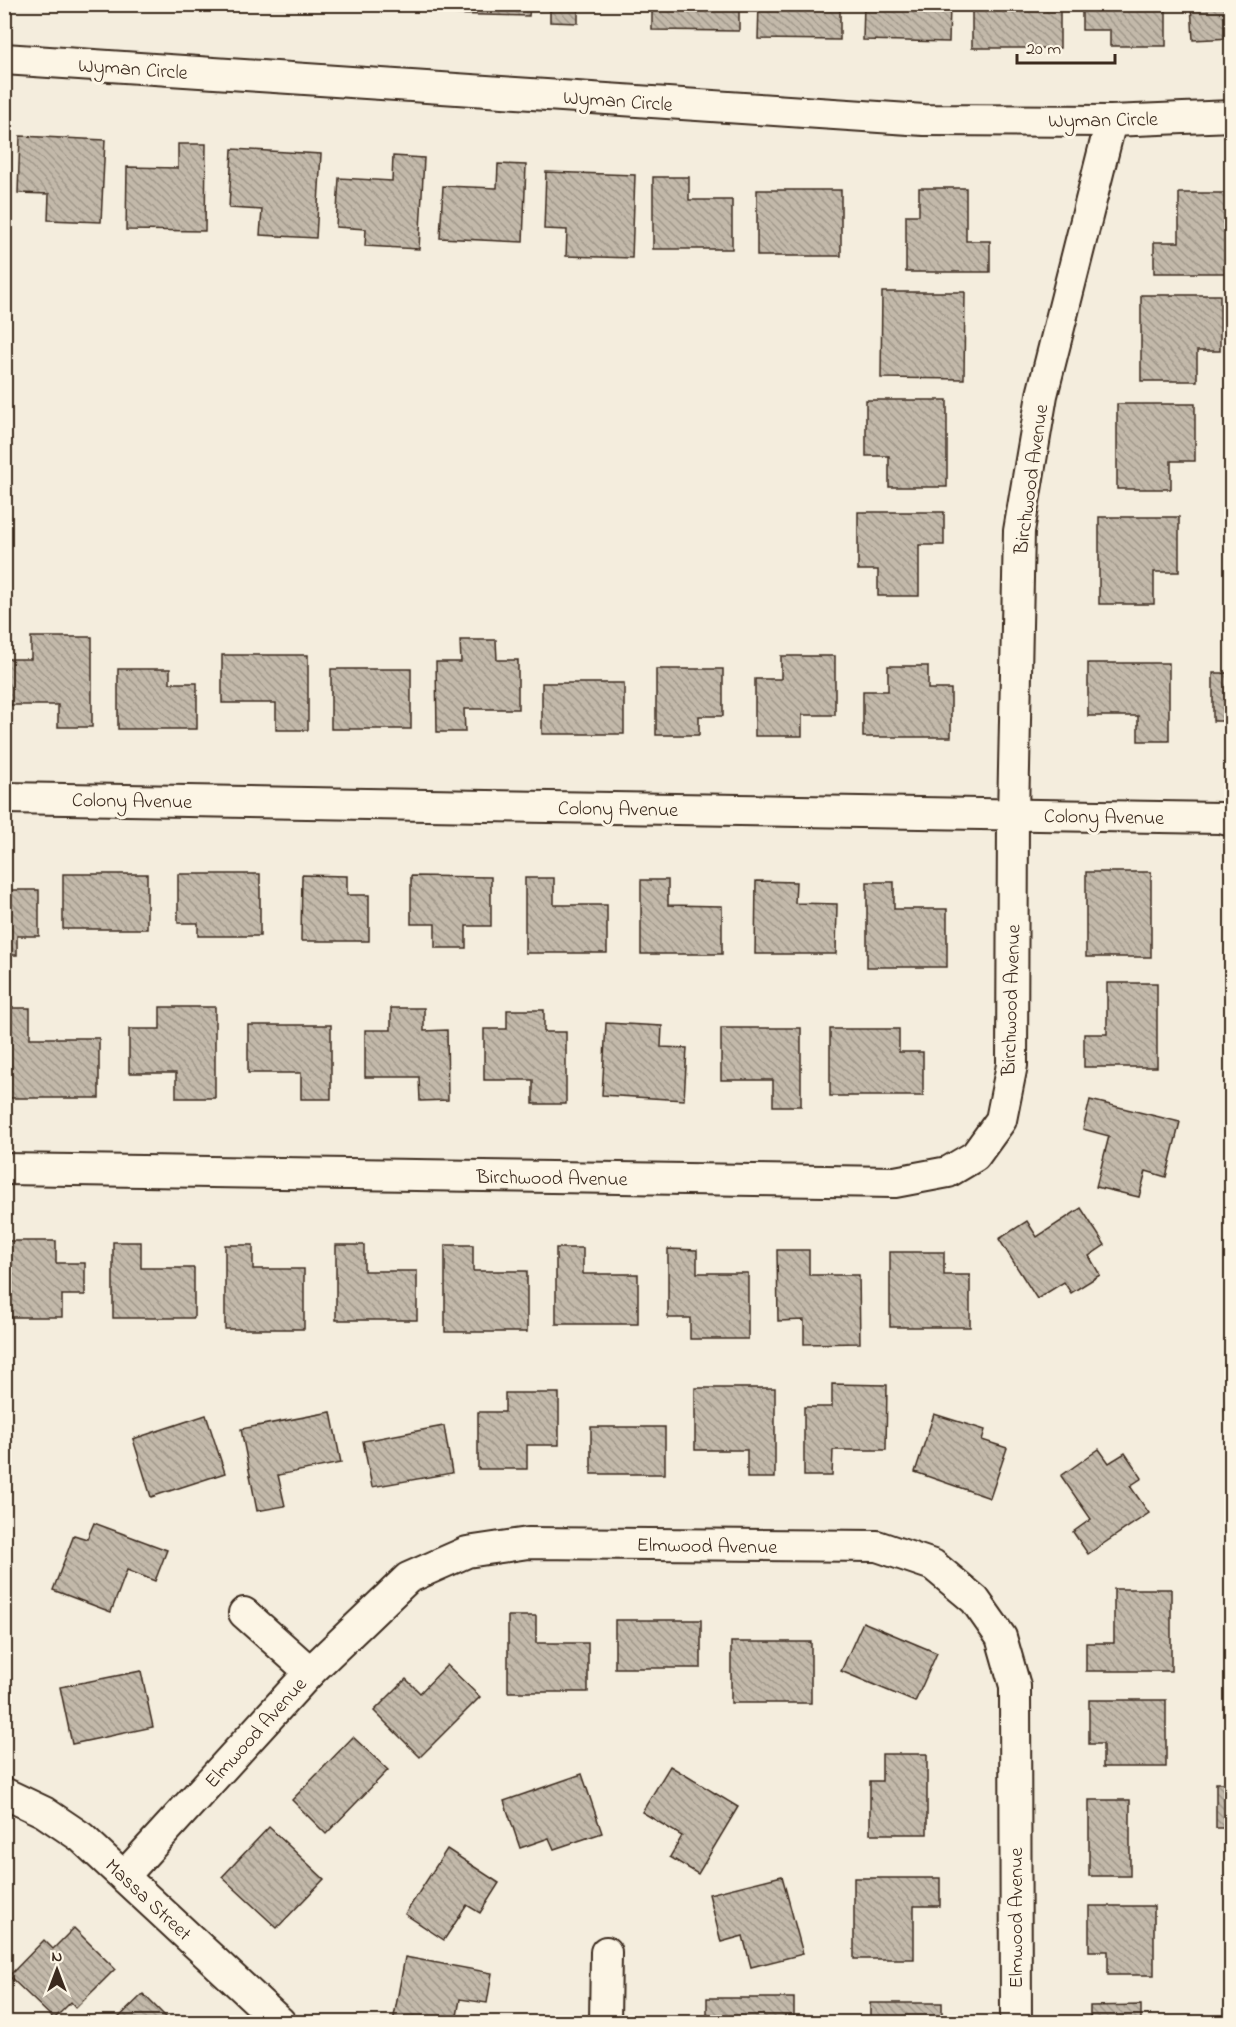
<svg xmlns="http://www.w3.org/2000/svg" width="1236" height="2027" viewBox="0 0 1236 2027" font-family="'Indie Flower',sans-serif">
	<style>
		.building { fill: url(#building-back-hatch); stroke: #3b2a1e; stroke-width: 1.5 }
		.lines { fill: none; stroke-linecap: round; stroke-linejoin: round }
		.street-casing { stroke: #3b2a1e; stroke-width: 34 }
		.street { stroke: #fcf5e5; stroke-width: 30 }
		.labels { text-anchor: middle; stroke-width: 6; stroke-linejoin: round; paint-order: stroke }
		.street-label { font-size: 20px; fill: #3b2a1e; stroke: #fcf5e5 }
	</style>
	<defs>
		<pattern id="building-back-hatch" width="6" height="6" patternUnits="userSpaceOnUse" patternTransform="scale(1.5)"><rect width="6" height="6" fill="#c3b9aa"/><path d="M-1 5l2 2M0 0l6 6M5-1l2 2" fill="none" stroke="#a0978a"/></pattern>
	</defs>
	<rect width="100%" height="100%" fill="#f4eddd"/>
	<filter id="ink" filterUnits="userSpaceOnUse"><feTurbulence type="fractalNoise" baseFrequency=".0167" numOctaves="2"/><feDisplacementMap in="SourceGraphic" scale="12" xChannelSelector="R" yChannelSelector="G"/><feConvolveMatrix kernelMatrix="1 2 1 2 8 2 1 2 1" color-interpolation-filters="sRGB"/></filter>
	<g filter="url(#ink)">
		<!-- building -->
		<g class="building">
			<polygon points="444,4 530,4 529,16 444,14"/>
			<polygon points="550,4 578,4 578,23 550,22"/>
			<polygon points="652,4 739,4 739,31 652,30"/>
			<polygon points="759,4 840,4 840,40 758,39"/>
			<polygon points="864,4 950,4 949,42 863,40"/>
			<rect x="972" y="4" width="88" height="44"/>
			<polygon points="1082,4 1166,4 1166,46 1110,46 1110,30 1082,30"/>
			<polygon points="1191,4 1232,4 1232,38 1193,40"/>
			<polygon points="20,136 105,140 101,222 48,220 49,194 18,193"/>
			<polygon points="178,144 206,144 205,231 126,230 127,167 178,168"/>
			<polygon points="232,149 321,154 316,238 260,235 262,210 229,208"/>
			<polygon points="393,156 424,158 419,249 365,246 366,229 336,227 339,178 392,181"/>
			<polygon points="498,164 526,165 523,242 440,238 443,186 497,188"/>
			<polygon points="546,172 635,175 632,258 566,256 567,230 544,229"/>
			<polygon points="653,177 689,177 689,200 732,200 732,249 653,249"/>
			<polygon points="919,188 966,188 966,241 990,241 990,272 906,272 906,215 919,215"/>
			<rect x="757" y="190" width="84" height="66"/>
			<polygon points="1179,193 1232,193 1232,273 1154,273 1154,242 1179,242"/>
			<polygon points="882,292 965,292 964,379 881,378"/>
			<polygon points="1141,295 1220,295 1220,351 1197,351 1197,381 1141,381"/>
			<polygon points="866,400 947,400 947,487 889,487 889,456 866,456"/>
			<polygon points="1117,404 1195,404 1195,461 1171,461 1171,489 1117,489"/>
			<polygon points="858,512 944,512 944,545 919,545 919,596 878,596 878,570 858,570"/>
			<polygon points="1099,517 1179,517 1179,572 1154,572 1154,604 1099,604"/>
			<polygon points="31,637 92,637 92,727 58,727 58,705 6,705 6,659 31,659"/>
			<polygon points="460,640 496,640 497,660 518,660 518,709 464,709 465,732 437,732 436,662 461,662"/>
			<polygon points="222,655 308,655 308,730 276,730 276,703 222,703"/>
			<polygon points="781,656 835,656 835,715 802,715 802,736 755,736 755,679 781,679"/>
			<polygon points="1088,663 1169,663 1169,741 1138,741 1138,716 1088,716"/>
			<polygon points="888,666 928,666 928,689 951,689 951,737 863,737 863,691 888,691"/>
			<polygon points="118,669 170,669 170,683 197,683 197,729 118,729"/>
			<rect x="331" y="669" width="80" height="60"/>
			<polygon points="656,669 723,669 723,716 699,716 699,735 656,735"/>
			<rect x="1213" y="673" width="19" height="48"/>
			<rect x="542" y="683" width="82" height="51"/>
			<rect x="1086" y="872" width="65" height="85"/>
			<rect x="63" y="874" width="84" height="55"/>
			<polygon points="178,874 260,874 260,936 198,936 198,923 178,923"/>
			<polygon points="302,875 347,876 347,895 369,895 369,941 301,941"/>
			<polygon points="411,876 491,877 491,926 466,926 466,948 435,948 435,924 411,924"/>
			<polygon points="525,878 554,878 554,905 607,905 607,953 525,953"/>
			<polygon points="641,880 668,880 668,905 722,906 722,954 641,954"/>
			<polygon points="756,881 796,882 795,903 837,904 836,954 755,954"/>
			<polygon points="867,882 894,882 894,909 947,909 947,967 867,967"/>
			<polygon points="4,890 39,890 39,936 17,936 17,955 4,955"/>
			<polygon points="1107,983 1157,983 1157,1067 1084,1067 1084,1034 1107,1034"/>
			<polygon points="160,1007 215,1007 215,1098 176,1098 176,1073 129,1073 129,1029 160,1029"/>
			<polygon points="7,1008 30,1008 30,1038 99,1038 99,1098 7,1098"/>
			<polygon points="391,1008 424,1008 424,1031 447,1030 448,1100 420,1101 419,1077 365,1077 365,1030 391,1030"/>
			<polygon points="507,1010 544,1010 544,1032 566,1032 566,1104 533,1104 533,1080 484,1080 484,1029 507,1029"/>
			<polygon points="606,1023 662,1026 661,1047 687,1048 684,1100 602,1095"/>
			<polygon points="248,1025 331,1025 331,1099 301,1099 301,1073 248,1073"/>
			<polygon points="721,1028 801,1028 801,1106 773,1106 773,1080 721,1080"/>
			<polygon points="830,1029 899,1029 899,1052 923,1052 923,1096 830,1096"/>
			<polygon points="1090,1100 1180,1122 1166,1177 1146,1171 1139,1197 1096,1187 1109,1136 1083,1129"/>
			<polygon points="1081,1208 1105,1245 1089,1256 1100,1275 1071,1293 1064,1282 1037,1299 999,1239 1027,1221 1037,1237"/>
			<polygon points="4,1241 56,1241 56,1263 85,1263 85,1295 62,1295 62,1317 4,1317"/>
			<polygon points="113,1242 141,1242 141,1268 194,1268 194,1318 113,1318"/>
			<polygon points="225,1245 253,1245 253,1269 304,1269 304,1329 225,1329"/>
			<polygon points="336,1245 364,1245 364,1271 417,1271 417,1320 336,1320"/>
			<polygon points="445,1245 473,1245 473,1271 527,1271 527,1332 445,1332"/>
			<polygon points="556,1248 583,1248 583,1274 638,1274 638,1324 556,1324"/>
			<polygon points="668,1249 697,1250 697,1273 748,1273 748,1339 690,1339 690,1318 668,1318"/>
			<polygon points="777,1250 809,1250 809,1275 859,1275 860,1343 804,1344 804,1320 778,1321"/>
			<polygon points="890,1252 944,1252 944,1275 970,1275 970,1327 890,1327"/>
			<rect x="1228" y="1252" width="4" height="84"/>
			<rect x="1228" y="1382" width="4" height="31"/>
			<polygon points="832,1384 887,1385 886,1450 833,1450 832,1476 804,1476 804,1407 832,1407"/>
			<polygon points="695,1388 775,1388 775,1478 747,1478 747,1450 695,1450"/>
			<polygon points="505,1393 559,1393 559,1445 527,1445 527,1469 478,1469 478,1412 505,1412"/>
			<polygon points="331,1412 341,1463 278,1475 285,1506 257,1511 241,1429"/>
			<polygon points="934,1414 985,1430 982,1440 1007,1448 990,1498 915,1472"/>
			<polygon points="206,1415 225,1473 151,1497 133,1439"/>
			<polygon points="444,1426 452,1473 372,1487 363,1441"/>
			<rect x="591" y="1427" width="74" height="47"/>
			<polygon points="1099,1449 1109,1463 1125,1453 1142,1478 1130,1486 1149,1513 1088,1554 1073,1532 1091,1519 1061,1476"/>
			<polygon points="94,1523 167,1550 155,1581 127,1570 111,1612 53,1590 74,1535 87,1539"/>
			<polygon points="1114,1589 1171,1589 1171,1671 1086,1671 1086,1643 1114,1643"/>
			<polygon points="508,1616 536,1616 536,1643 588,1643 588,1692 508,1692"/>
			<rect x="615" y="1620" width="86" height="48"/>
			<polygon points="863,1622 937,1653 915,1702 841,1671"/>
			<rect x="731" y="1642" width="80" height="61"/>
			<polygon points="447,1665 480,1697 420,1757 374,1711 406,1679 420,1693"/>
			<polygon points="141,1671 153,1727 72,1744 60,1687"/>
			<polygon points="1089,1700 1166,1700 1166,1767 1103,1767 1103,1744 1089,1744"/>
			<polygon points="353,1737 388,1770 326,1834 292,1800"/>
			<polygon points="882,1754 927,1754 927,1834 870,1834 870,1781 882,1781"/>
			<polygon points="670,1766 738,1807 698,1874 670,1857 682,1836 642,1812"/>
			<polygon points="582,1774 602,1833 554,1849 549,1838 520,1848 504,1801"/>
			<rect x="1216" y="1783" width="16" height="45"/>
			<rect x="1089" y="1800" width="41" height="76"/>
			<polygon points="269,1827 324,1879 277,1928 222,1877"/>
			<polygon points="447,1849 499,1883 480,1913 467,1905 444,1940 405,1914"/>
			<polygon points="782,1876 803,1954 751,1967 743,1936 721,1942 709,1894"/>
			<polygon points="854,1878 940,1878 940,1906 914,1906 914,1959 854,1959"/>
			<polygon points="1089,1906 1154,1906 1154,1975 1108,1975 1108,1951 1089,1951"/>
			<polygon points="74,1928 115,1969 76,2008 71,2002 54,2019 9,1976 44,1940 53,1949"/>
			<polygon points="405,1957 492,1973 487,2003 460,1999 456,2022 393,2022"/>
			<polygon points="143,1994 171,2022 114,2022"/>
			<rect x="707" y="1998" width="87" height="24"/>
			<rect x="870" y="2003" width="72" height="19"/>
			<polygon points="1141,2005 1141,2022 1090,2022 1090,2006"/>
		</g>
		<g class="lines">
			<!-- street casing -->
			<g class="street-casing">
				<g id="street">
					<polyline points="4,59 924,120 1111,121 1232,116"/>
					<polyline points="4,798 1220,818 1232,821"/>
					<polyline points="4,1169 895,1182 948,1172 975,1156 1001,1120 1012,1065 1013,815 1019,531 1042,395 1111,121"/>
					<polyline points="244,1613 310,1672"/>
					<polyline points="4,1793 44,1812 81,1837 280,2022"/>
					<polyline points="124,1876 310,1672 408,1578 467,1552 528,1543 877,1546 933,1565 975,1600 1001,1637 1015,1686 1016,2022"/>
					<polyline points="605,2022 606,1952"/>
				</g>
			</g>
			<!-- street -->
			<use href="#street" class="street"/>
		</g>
	</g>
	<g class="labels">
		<!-- street labels -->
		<g class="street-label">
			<text transform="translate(133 68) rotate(4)" y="7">Wyman Circle</text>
			<text transform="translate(618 100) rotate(4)" y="7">Wyman Circle</text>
			<text transform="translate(1103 119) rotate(-1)" y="7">Wyman Circle</text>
			<text transform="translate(1030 479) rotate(-82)" y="7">Birchwood Avenue</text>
			<text transform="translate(132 800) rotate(1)" y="7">Colony Avenue</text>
			<text transform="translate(618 808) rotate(1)" y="7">Colony Avenue</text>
			<text transform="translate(1104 816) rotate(1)" y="7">Colony Avenue</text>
			<text transform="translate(1010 1000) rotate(-88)" y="7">Birchwood Avenue</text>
			<text transform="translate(552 1177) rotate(1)" y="7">Birchwood Avenue</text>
			<text transform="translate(707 1545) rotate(1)" y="7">Elmwood Avenue</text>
			<text transform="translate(255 1732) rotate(-48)" y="7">Elmwood Avenue</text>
			<text transform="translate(149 1899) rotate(43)" y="7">Massa Street</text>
			<text transform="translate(1015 1918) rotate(-90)" y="7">Elmwood Avenue</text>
		</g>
	</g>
	<!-- margin -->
	<rect width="1236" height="2027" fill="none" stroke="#fcf5e5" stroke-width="24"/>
	<rect x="12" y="12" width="1212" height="2003" fill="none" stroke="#3b2a1e" stroke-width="2" filter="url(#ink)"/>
	<!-- north arrow -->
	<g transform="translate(57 1970)" stroke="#fcf5e5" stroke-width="4.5" paint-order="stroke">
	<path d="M0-4.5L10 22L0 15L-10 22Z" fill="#3b2a1e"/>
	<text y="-9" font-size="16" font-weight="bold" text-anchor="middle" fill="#3b2a1e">N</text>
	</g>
	<!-- scale -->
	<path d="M1017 54v9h98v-9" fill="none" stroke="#3b2a1e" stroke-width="3"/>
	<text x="1026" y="54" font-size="18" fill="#3b2a1e" stroke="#fcf5e5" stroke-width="4.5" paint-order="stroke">20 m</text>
</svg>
